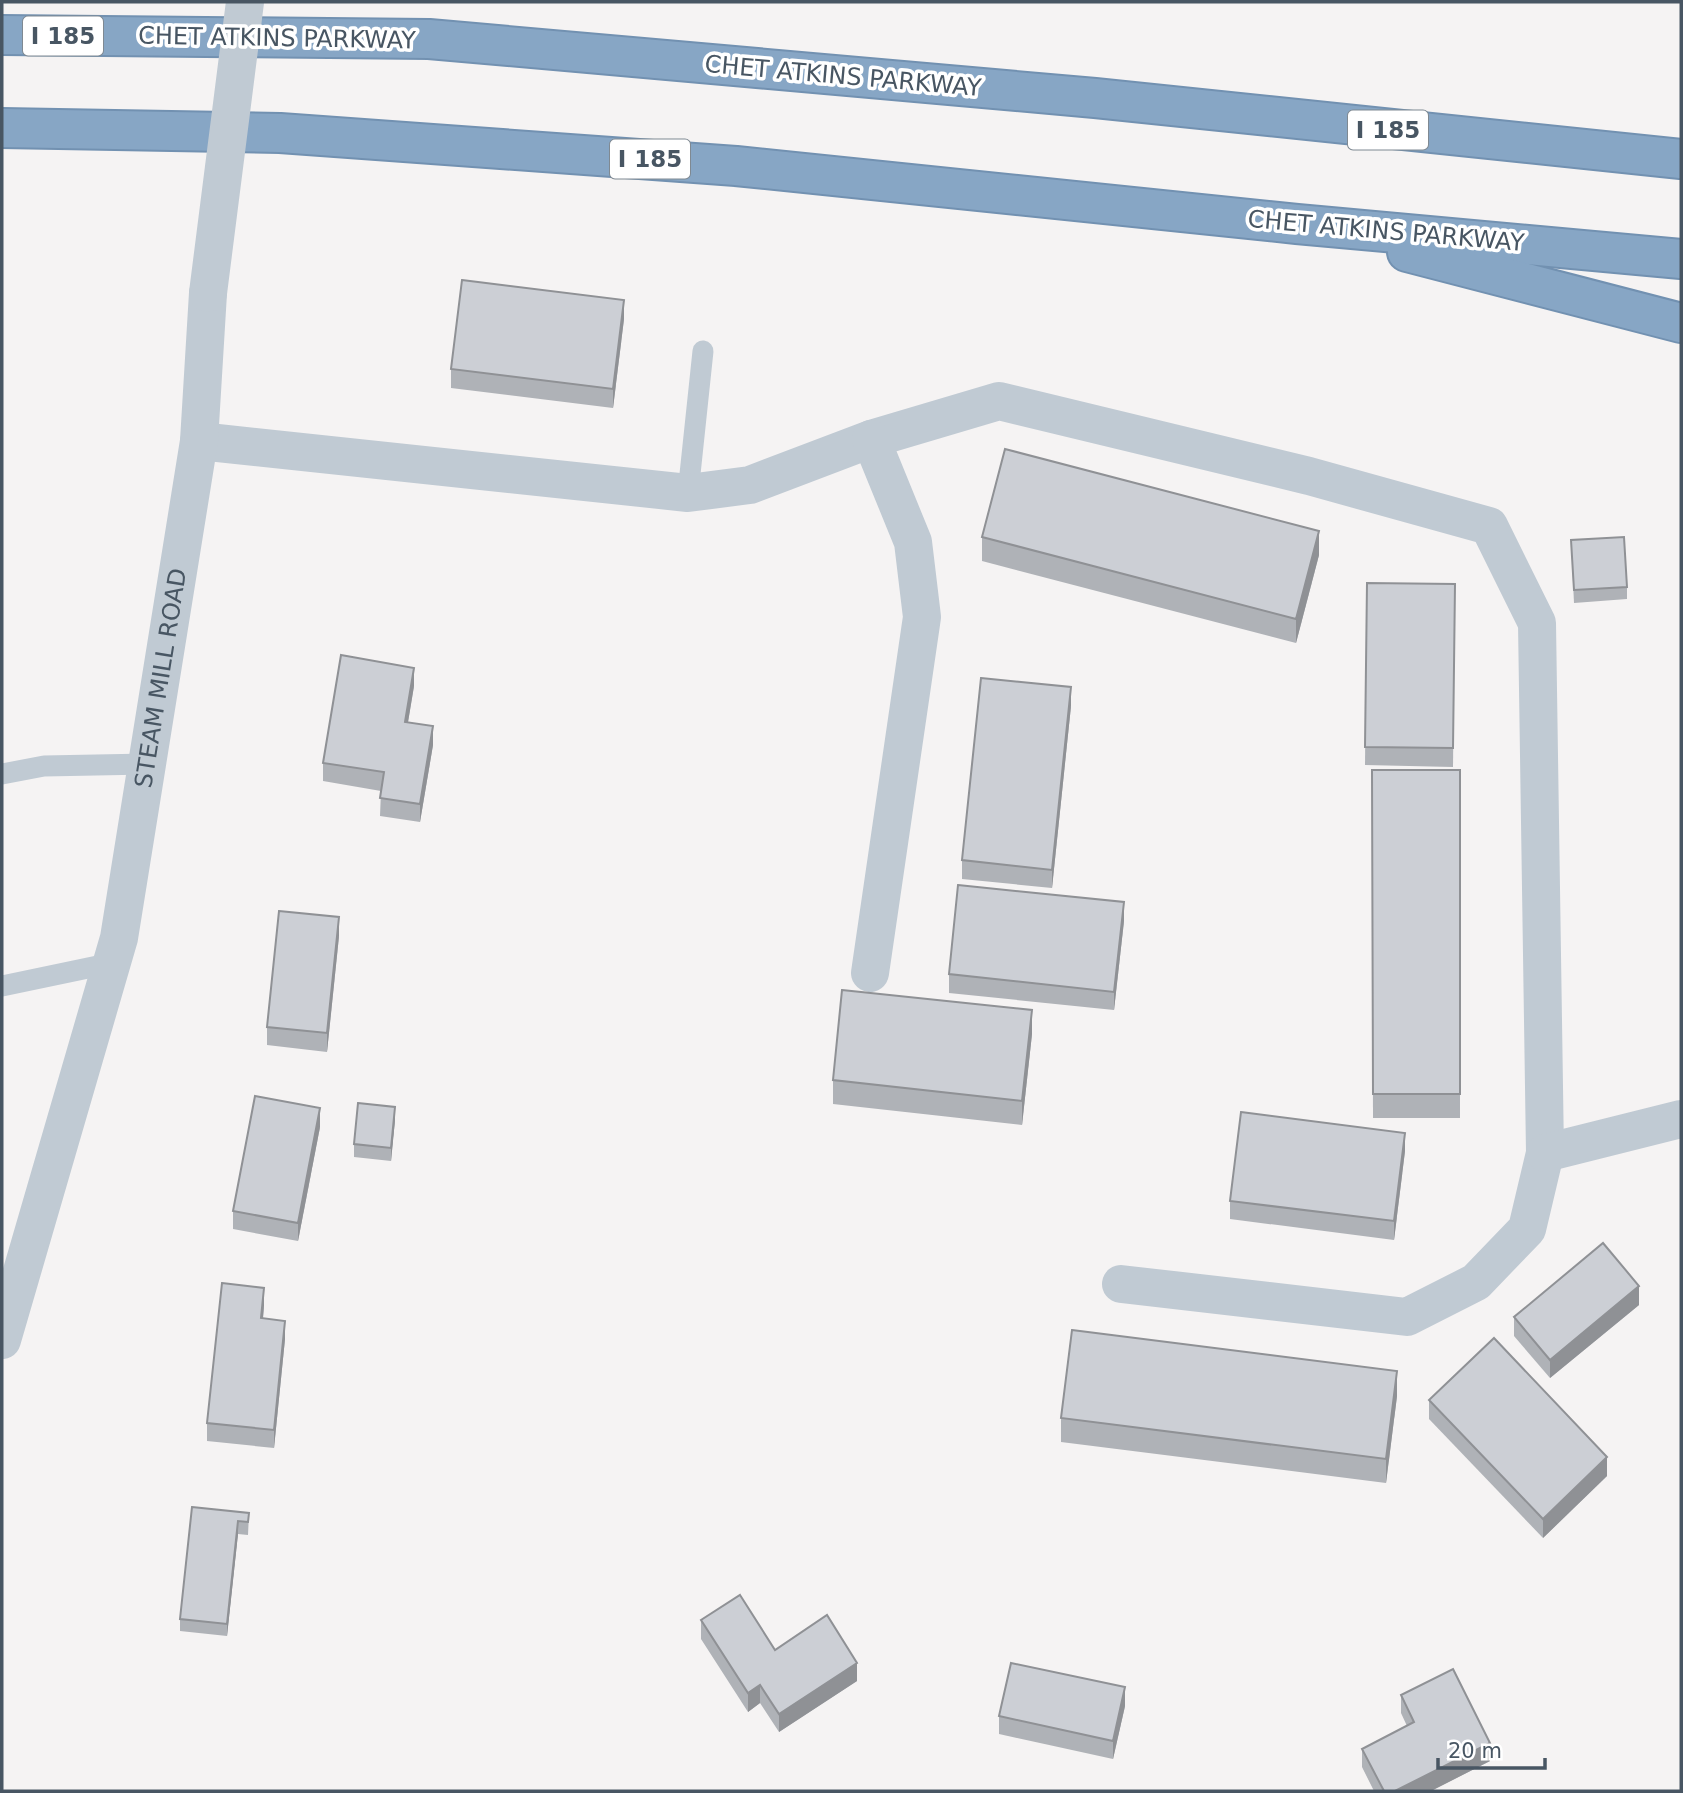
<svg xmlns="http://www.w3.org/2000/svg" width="1683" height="1793" viewBox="0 0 1683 1793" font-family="'DejaVu Sans',sans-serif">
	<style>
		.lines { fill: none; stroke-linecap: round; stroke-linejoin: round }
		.motorway-casing { stroke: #7291b1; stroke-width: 42 }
		.service { stroke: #c0cad3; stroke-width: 21 }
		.minor { stroke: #c0cad3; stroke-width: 38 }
		.tertiary { stroke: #c0cad3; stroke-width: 38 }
		.motorway { stroke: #87a6c5; stroke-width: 38 }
		.tertiary-bridge { stroke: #c0cad3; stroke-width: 38 }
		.wall { fill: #afb2b7 }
		.shaded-wall { fill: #8f9195 }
		.building { fill: #cccfd5; stroke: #8f9195; stroke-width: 2 }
		.labels { text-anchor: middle; stroke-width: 7; stroke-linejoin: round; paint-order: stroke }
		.shield { fill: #fff; stroke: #7f8992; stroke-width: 2 }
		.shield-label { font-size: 23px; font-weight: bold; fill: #485663 }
		.street-label { font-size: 24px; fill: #485663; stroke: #fff }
	</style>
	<rect width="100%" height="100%" fill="#f5f3f3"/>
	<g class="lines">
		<!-- motorway casing -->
		<g class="motorway-casing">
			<g id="motorway">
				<polyline points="2,35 429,39 1095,98 1681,159"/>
				<polyline points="2,128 280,133 736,166 1297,224 1681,259"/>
				<polyline points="1407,252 1681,323"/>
			</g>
		</g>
		<!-- service -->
		<g class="service">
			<polyline points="688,493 703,351"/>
			<polyline points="2,774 44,766 148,764"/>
			<polyline points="2,986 112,963"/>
		</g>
		<!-- minor -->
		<g class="minor">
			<polyline points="199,441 688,493 750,485 871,439 999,401 1309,476 1489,526 1537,623 1545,1153 1527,1229 1476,1282 1407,1317 1121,1284"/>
			<polyline points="870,973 922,617 913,542 871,439"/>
			<polyline points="1545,1153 1681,1119"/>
		</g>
		<!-- tertiary -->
		<path class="tertiary" id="s1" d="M2 1340 119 938 199 441 208 293"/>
		<!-- motorway -->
		<use href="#motorway" class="motorway"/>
		<!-- tertiary-bridge -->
		<polyline class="tertiary-bridge" points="208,293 245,2"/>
	</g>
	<!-- wall -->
	<g class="wall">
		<polygon points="624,319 613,408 451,388 451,369"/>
		<polygon points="982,537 1319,555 1296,643 982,561"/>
		<polygon points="1571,540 1627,587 1627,599 1574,603"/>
		<polygon points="1367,583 1455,584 1453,767 1365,765"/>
		<polygon points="414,686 408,722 433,745 420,822 380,816 381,791 323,781 323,763"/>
		<polygon points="1071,706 1052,888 962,879 962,860"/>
		<polygon points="1372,770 1460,770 1460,1118 1373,1118"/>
		<polygon points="1124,921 1114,1010 949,993 949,974"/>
		<polygon points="339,936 327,1052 267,1045 267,1027"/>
		<polygon points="1032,1034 1022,1125 833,1104 833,1080"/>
		<polygon points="395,1120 391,1161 354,1157 354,1144"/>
		<polygon points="320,1127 298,1241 233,1229 233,1211"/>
		<polygon points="1405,1151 1394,1240 1230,1219 1230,1201"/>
		<polygon points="1639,1305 1550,1378 1514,1336 1514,1317"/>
		<polygon points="264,1306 263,1319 285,1339 274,1448 207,1441 207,1423"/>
		<polygon points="1397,1396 1386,1483 1061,1442 1061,1418"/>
		<polygon points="1429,1400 1607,1476 1543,1538 1429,1419"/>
		<polygon points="192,1507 249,1513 248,1535 238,1534 227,1636 180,1631 180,1619"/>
		<polygon points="701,1620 775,1650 857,1681 779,1732 760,1703 748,1712 701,1639"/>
		<polygon points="1401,1695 1490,1761 1431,1791 1374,1791 1362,1767 1362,1749 1407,1726 1401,1713"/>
		<polygon points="1125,1706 1113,1759 999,1734 999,1716"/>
	</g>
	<!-- shaded-wall -->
	<g class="shaded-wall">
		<polygon points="624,300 624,319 613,408 613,389"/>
		<polygon points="1319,531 1319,555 1296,643 1296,619"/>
		<polygon points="414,668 414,686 405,740 405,722"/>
		<polygon points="1071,687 1071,706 1052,888 1052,870"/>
		<polygon points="433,726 433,745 420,822 420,804"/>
		<polygon points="1124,902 1124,921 1114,1010 1114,992"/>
		<polygon points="339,917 339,936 327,1052 327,1033"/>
		<polygon points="1032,1010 1032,1034 1022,1125 1022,1101"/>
		<polygon points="395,1107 395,1120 391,1161 391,1148"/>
		<polygon points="320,1108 320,1127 298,1241 298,1223"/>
		<polygon points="1405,1133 1405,1151 1394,1240 1394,1221"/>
		<polygon points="1639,1286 1639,1305 1550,1378 1550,1360"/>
		<polygon points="264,1288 264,1306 261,1337 261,1318"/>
		<polygon points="285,1321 285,1339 274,1448 274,1430"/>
		<polygon points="1397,1371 1397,1396 1386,1483 1386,1459"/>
		<polygon points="1607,1457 1607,1476 1543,1538 1543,1519"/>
		<polygon points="238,1521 238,1534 227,1636 227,1624"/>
		<polygon points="857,1663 857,1681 779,1732 779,1714"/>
		<polygon points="760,1685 760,1703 748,1712 748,1693"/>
		<polygon points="1125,1687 1125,1706 1113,1759 1113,1741"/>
		<polygon points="1490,1743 1490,1761 1431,1791 1395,1791"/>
	</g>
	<!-- building -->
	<g class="building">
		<polygon points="462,280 624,300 613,389 451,369"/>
		<polygon points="1005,449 1319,531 1296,619 982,537"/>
		<polygon points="1624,537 1627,587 1574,590 1571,540"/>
		<polygon points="1367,583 1455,584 1453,748 1365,747"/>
		<polygon points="341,655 414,668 405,722 433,726 420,804 380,798 384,772 323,763"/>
		<polygon points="981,678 1071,687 1052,870 962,860"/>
		<polygon points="1372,770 1460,770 1460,1094 1373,1094"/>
		<polygon points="958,885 1124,902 1114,992 949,974"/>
		<polygon points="279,911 339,917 327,1033 267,1027"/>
		<polygon points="842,990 1032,1010 1022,1101 833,1080"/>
		<polygon points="255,1096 320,1108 298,1223 233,1211"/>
		<polygon points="358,1103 395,1107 391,1148 354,1144"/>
		<polygon points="1241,1112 1405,1133 1394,1221 1230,1201"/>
		<polygon points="1603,1243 1639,1286 1550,1360 1514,1317"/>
		<polygon points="222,1283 264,1288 261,1318 285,1321 274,1430 207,1423"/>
		<polygon points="1072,1330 1397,1371 1386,1459 1061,1418"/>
		<polygon points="1494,1338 1607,1457 1543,1519 1429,1400"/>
		<polygon points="192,1507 249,1513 248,1522 238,1521 227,1624 180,1619"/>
		<polygon points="740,1595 775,1650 827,1615 857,1663 779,1714 760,1685 748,1693 701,1620"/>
		<polygon points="1011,1663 1125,1687 1113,1741 999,1716"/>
		<polygon points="1453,1669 1490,1743 1395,1791 1384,1791 1362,1749 1414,1722 1401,1695"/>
	</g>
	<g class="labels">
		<!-- shield labels -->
		<g class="shield">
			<rect x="23" y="16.5" width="80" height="39" rx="5"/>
			<rect x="1348" y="110.5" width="80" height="39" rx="5"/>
			<rect x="610" y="139.5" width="80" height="39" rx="5"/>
		</g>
		<g class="shield-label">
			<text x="63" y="44">I 185</text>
			<text x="1388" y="138">I 185</text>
			<text x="650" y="167">I 185</text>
		</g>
		<!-- street labels -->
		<g class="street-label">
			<text transform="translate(277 38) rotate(1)" y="8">CHET ATKINS PARKWAY</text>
			<text transform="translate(843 76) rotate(5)" y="8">CHET ATKINS PARKWAY</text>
			<text transform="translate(1386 231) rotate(5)" y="8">CHET ATKINS PARKWAY</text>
			<text dy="8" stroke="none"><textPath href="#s1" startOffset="682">STEAM MILL ROAD</textPath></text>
		</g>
	</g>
	<!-- border -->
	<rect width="1683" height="1793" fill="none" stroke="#485663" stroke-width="7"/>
	<!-- scale -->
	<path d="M1438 1758v10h107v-10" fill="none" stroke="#485663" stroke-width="3.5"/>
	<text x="1448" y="1758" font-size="21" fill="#485663" stroke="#ffffff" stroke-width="5" paint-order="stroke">20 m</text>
</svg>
